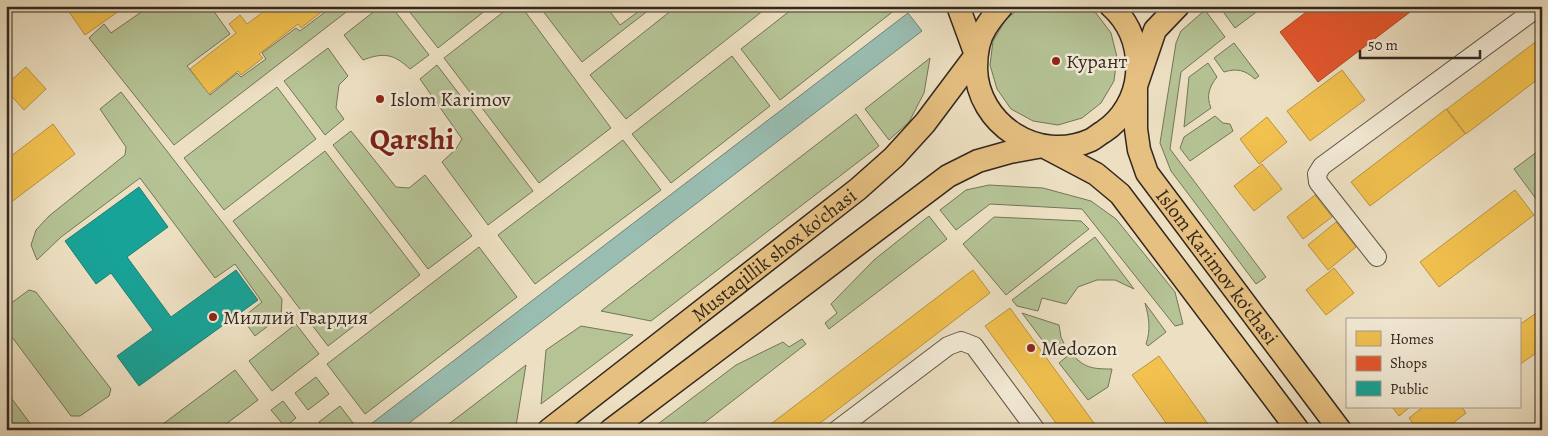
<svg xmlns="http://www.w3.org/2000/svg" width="1548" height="436" viewBox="0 0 1548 436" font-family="Alegreya,serif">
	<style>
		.green { fill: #b5c395; stroke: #74755a }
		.water { fill: #99bdb1; stroke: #708176 }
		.homes { fill: #f2c14e; stroke: #b99340 }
		.shops { fill: #e4572e; stroke: #af4929 }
		.public { fill: #17a398; stroke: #1f7e73 }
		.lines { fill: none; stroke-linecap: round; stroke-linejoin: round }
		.minor-casing { stroke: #625547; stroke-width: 20 }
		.major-casing { stroke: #33271e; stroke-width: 25 }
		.minor { stroke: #f3ebd7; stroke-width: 18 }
		.major { stroke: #e6c081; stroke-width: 22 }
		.poi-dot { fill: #8f2418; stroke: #f3ebd7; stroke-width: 2 }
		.labels { text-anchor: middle; stroke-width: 5; stroke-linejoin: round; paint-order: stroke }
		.poi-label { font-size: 20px; fill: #33271e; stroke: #f3ebd7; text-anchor: start }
		.street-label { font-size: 20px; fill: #33271e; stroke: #f3ebd7 }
		.town-label { font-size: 30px; font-weight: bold; fill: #7a1f14; stroke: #f3ebd7 }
	</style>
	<rect width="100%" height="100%" fill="#ede0c2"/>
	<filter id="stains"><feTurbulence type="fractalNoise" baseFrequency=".004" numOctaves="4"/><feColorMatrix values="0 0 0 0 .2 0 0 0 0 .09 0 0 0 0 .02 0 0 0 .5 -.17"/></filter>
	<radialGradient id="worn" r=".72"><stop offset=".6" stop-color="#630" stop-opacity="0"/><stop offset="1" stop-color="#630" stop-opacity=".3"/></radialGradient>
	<!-- green -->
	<g class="green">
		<polygon points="150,6 210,6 230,34 187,66 210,95 237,73 241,77 266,59 262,53 296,28 300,31 333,6 354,6 174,145 89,38 104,24 111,33"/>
		<path d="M381 6H391L429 55 410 69C394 54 384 52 363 60L344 35Z"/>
		<polygon points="405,6 491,6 438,48"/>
		<polygon points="511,6 521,6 611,128 539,183 444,58"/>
		<polygon points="539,6 606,6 620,25 646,6 654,6 582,62"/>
		<polygon points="677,6 769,6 626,119 590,75"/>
		<polygon points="796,6 900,6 780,100 741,49"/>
		<polygon points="1023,6 1084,6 1096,13 1111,33 1117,57 1114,81 1101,103 1082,118 1058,125 1033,121 1011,109 997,89 990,65 993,41 1006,19"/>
		<polygon points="1219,6 1256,6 1259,10 1235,28"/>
		<polygon points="1205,10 1225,37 1181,72 1170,149 1266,277 1256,284 1171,171 1160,143 1176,43 1181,31"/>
		<path d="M1234 43 1259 76 1255 79C1245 70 1237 68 1224 72L1214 58Z"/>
		<polygon points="328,48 348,76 339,85 336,108 344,119 325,135 284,81"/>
		<polygon points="732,56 770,106 671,183 632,134"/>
		<polygon points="930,58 924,93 909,122 889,140 865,109"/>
		<path d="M1208 63 1217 77C1209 87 1206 96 1211 108L1184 127 1189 77Z"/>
		<polygon points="437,65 533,191 488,225 442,162 456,149 462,139 420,79"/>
		<polygon points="277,87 316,139 224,210 184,158"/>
		<polygon points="121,92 282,299 281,316 255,336 242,318 262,302 235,264 215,278 140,178 61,237 37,260 31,245 36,230 49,216 125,155 126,147 100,109"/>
		<polygon points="856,114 879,146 651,321 601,311"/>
		<polygon points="1215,116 1223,123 1230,124 1233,131 1190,161 1180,148 1184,137"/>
		<polygon points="351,131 396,187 409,188 425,175 472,236 428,269 333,145"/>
		<polygon points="623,140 661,190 535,284 498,235"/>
		<polygon points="1542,148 1542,207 1514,169"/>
		<polygon points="325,151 420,275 328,346 233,221"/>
		<polygon points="989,185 1043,188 1091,201 1116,219 1175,292 1183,324 1175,326 1082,209 990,204 956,230 940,210 966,190"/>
		<polygon points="929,216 947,239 829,329 825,323 837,313 831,304 874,260"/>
		<polygon points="994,217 1081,221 1089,229 1006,295 963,244"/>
		<polygon points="1095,237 1134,289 1115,280 1097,280 1078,287 1066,304 1042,298 1038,311 1017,306 1012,300"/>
		<polygon points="479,247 517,297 365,414 327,364"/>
		<polygon points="29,290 36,292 111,389 109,396 80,416 71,416 6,329 6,307"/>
		<path d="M1145 303 1166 332 1148 346 1146 344C1151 329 1149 318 1145 303Z"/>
		<polygon points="1022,313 1059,325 1061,337 1066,348 1055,357"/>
		<polygon points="296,324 319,354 272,391 249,361"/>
		<polygon points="581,326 633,335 541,404 546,350"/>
		<polygon points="802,339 806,344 695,430 650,430 736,365 783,342 789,347"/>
		<path d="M1071 353C1084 368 1092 369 1112 369L1108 387 1088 400 1059 363Z"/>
		<polygon points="526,365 516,426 511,430 441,430"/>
		<polygon points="235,370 258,400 218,430 155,430"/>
		<polygon points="316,377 329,394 308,410 295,393"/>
		<polygon points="6,391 35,430 6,430"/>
		<polygon points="283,401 296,418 285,427 271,410"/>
		<polygon points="340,406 353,423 344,430 325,430 319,422"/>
	</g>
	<!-- water -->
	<polygon class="water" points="908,13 922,31 400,430 363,430"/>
	<!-- homes -->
	<g class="homes">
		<polygon points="65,6 126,6 85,35"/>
		<polygon points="271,6 329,6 301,28 298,24 259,54 263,58 241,75 238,71 209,94 190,69 236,33 229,24 240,15 247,24"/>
		<polygon points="1542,37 1542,76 1466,134 1447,109"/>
		<polygon points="26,67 46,89 24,110 6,90 6,85"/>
		<polygon points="1342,70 1365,100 1310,141 1287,111"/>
		<polygon points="1446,109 1465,134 1370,206 1351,182"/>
		<polygon points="1267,117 1287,142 1259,164 1240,139"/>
		<polygon points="53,124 75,154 10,203 6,199 6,160"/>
		<polygon points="1262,164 1282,189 1254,211 1234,186"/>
		<polygon points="1515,190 1534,215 1439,287 1420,262"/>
		<polygon points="1315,195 1332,217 1303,239 1287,217"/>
		<polygon points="1336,222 1356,247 1328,270 1308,245"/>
		<polygon points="1334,268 1354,293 1326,315 1306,290"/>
		<polygon points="973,270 990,293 811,430 763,430"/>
		<polygon points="1010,308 1099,430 1061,430 985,326"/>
		<polygon points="1542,309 1542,349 1519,365 1519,325"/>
		<polygon points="1159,356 1208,424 1210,430 1171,430 1132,375"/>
		<polygon points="1392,407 1410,407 1399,416"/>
		<polygon points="1423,407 1462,407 1466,413 1444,430 1418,430 1409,418"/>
	</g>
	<!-- shops -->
	<polygon class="shops" points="1314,6 1418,6 1318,82 1280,32"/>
	<!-- public -->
	<polygon class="public" points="139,187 168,227 127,257 171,317 236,270 258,300 139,386 117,356 153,330 111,273 96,284 65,241"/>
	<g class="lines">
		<!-- minor casing -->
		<g class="minor-casing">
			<g id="minor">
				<polyline points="1377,257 1318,182 1317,174 1322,166 1540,6"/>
				<polyline points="837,430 948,346 961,341 974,346 1036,430"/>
			</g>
		</g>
		<!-- major casing -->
		<g class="major-casing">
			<g id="major">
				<path d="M1002 6C996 13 990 20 986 27 978 39 976 55 976 68 977 124 1038 164 1091 140 1095 138 1099 134 1103 132 1123 119 1135 97 1137 75 1139 49 1131 24 1111 6"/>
				<path id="s1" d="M1178 6 1155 30 1136 86V129L1139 150 1147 173 1340 430"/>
				<path id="s2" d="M549 430 858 189 894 157 925 123 976 55 958 6"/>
				<polyline points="611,430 948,176 978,161 1010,152 1043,146 1096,174 1120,194 1298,430"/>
			</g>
		</g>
		<!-- minor -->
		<use href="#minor" class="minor"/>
		<!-- major -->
		<use href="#major" class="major"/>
	</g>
	<!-- markers -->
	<g class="poi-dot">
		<circle cx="1056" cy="61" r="5"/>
		<circle cx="380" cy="99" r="5"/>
		<circle cx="213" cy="317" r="5"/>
		<circle cx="1031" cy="348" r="5"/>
	</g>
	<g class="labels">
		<!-- poi labels -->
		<g class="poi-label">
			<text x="1066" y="68">Курант</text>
			<text x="390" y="106">Islom Karimov</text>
			<text x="223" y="324">Миллий Гвардия</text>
			<text x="1041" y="355">Medozon</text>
		</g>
		<!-- street labels -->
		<g class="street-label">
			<text dy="7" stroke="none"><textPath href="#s2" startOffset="285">Mustaqillik shox ko'chasi</textPath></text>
			<text dy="7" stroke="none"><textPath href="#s1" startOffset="298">Islom Karimov ko‘chasi</textPath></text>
		</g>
		<!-- town labels -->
		<g class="town-label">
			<text x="412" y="149">Qarshi</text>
		</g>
	</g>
	<!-- margin -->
	<rect width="1548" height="436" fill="none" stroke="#ede0c2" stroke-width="25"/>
	<rect x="8" y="8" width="1533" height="421" fill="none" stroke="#33271e" stroke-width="2.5"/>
	<rect x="12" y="12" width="1523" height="411" fill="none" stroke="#33271e"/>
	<!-- legend -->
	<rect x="1346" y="318" width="175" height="90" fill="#f3ebd7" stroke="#a69d8d"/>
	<rect x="1356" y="331" width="25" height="15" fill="#f2c14e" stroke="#a69d8d"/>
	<text x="1390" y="344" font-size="15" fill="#33271e">Homes</text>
	<rect x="1356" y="356" width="25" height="15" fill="#e4572e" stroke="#a69d8d"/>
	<text x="1390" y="368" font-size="15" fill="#33271e">Shops</text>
	<rect x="1356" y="381" width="25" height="15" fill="#17a398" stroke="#a69d8d"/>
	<text x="1390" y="394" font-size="15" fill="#33271e">Public</text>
	<!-- scale -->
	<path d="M1360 50v8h120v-8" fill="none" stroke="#33271e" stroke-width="2.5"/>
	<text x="1368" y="50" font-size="15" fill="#33271e" stroke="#f3ebd7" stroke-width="4" paint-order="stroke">50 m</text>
	<rect width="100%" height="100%" filter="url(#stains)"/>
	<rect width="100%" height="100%" fill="url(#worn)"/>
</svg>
